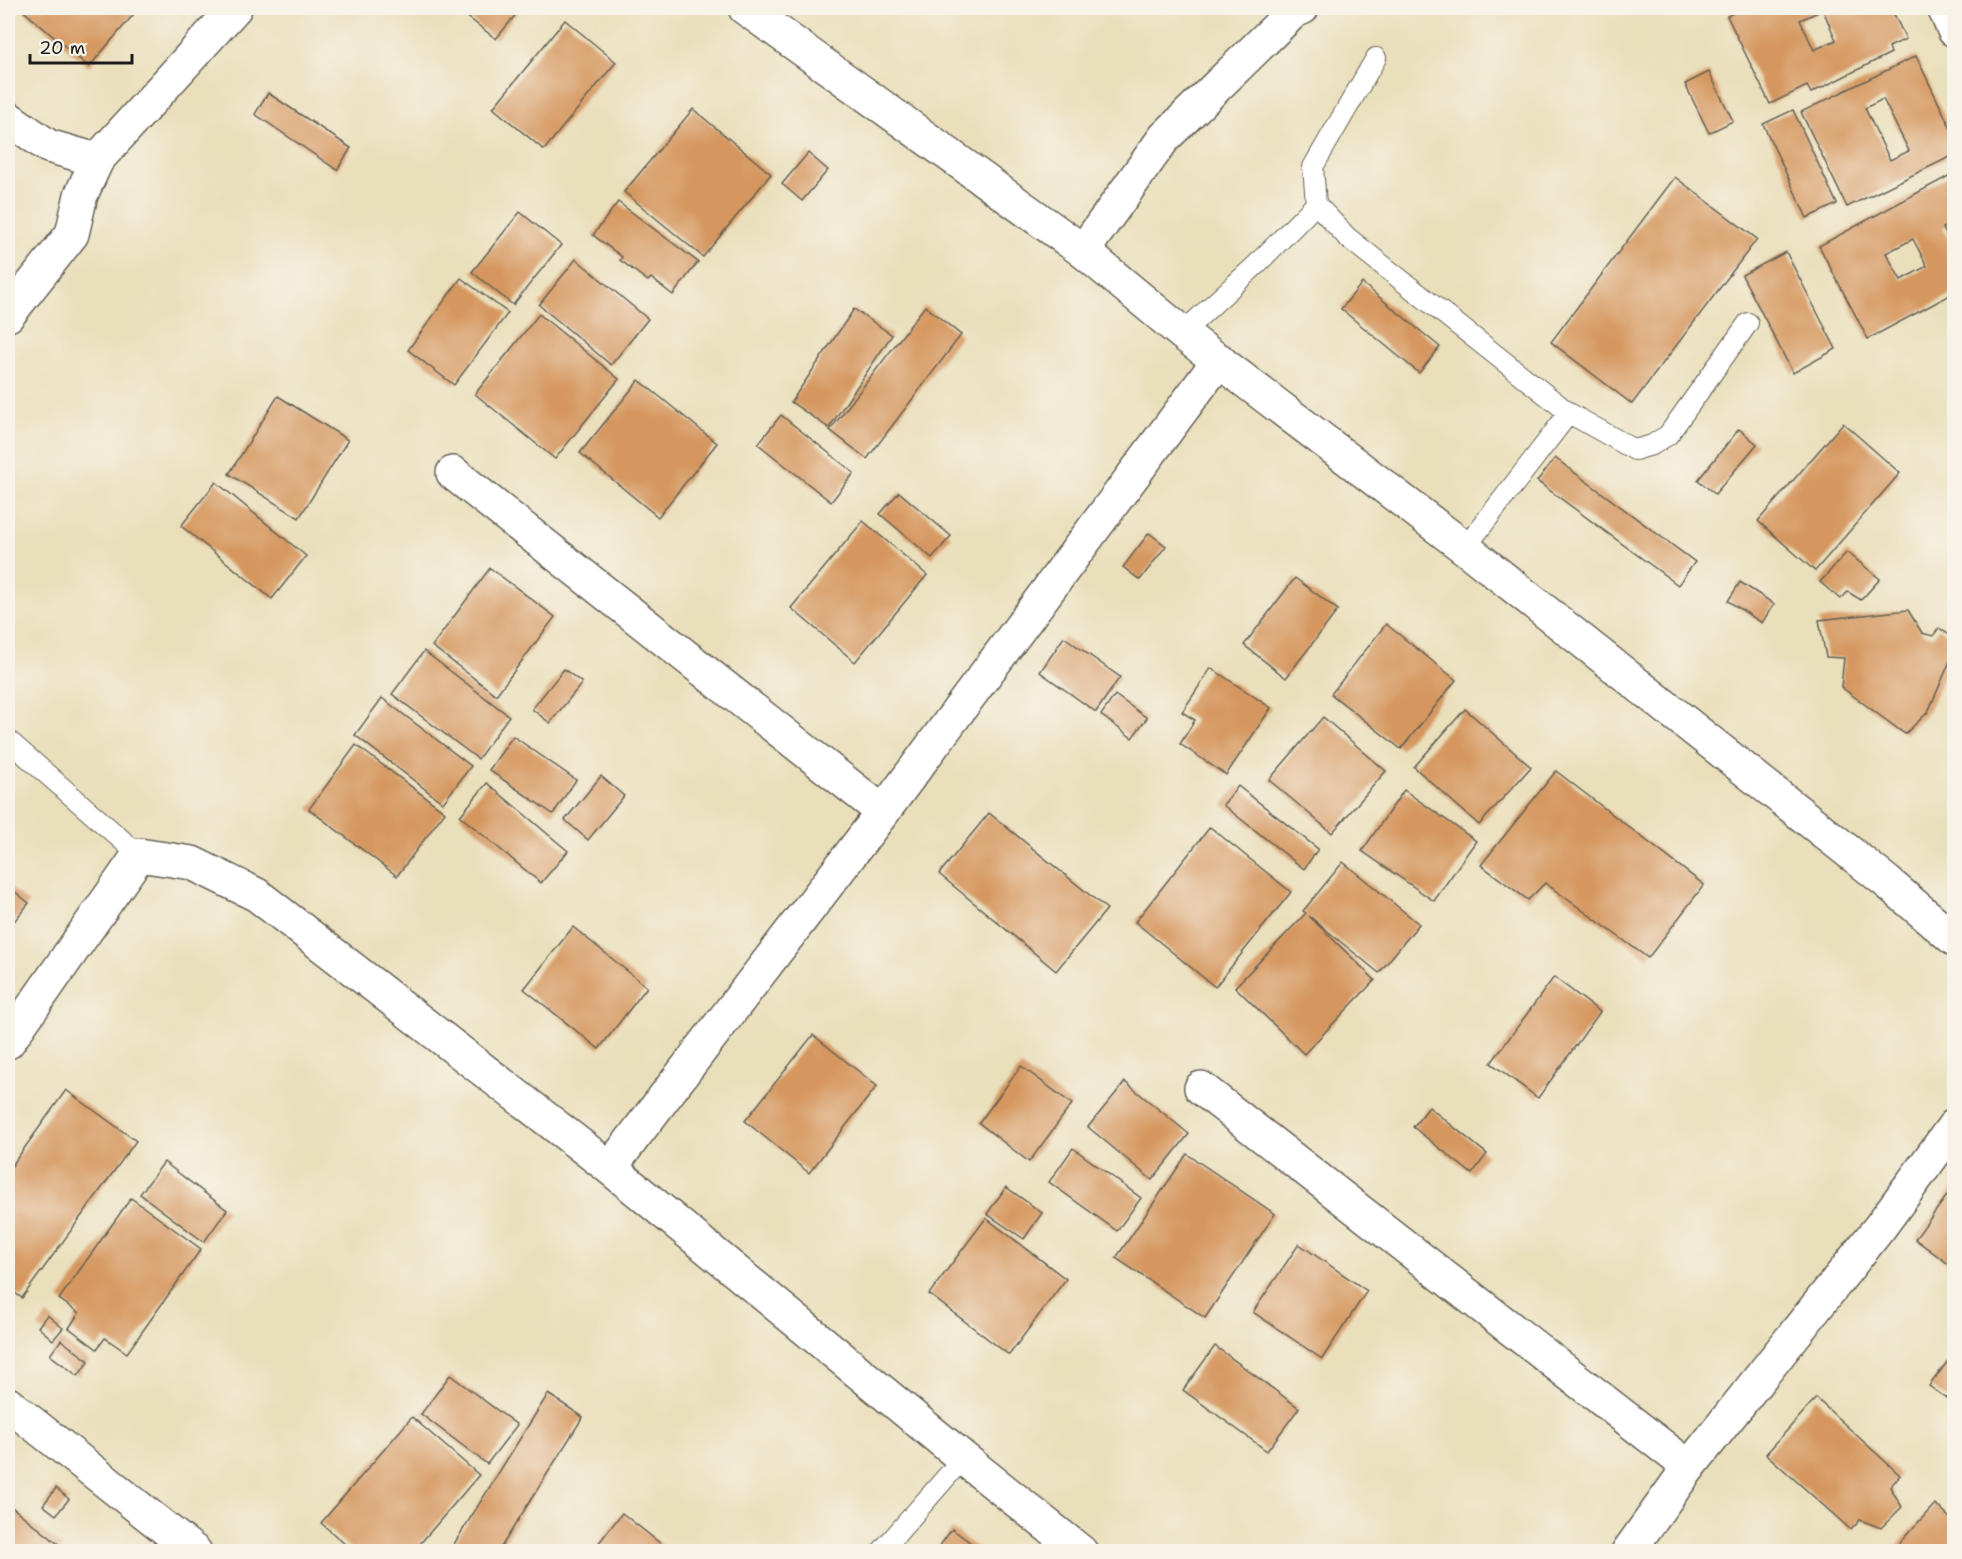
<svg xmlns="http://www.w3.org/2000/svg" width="1962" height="1559" viewBox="0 0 1962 1559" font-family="'Shantell Sans',sans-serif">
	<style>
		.building { fill: #d5975f; fill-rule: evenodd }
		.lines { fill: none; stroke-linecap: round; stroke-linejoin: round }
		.service-casing { stroke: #646054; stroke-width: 22 }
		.minor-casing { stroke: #646054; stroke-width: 36 }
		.service { stroke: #fff; stroke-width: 20 }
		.minor { stroke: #fff; stroke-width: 33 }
	</style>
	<rect width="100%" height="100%" fill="#f7f3e8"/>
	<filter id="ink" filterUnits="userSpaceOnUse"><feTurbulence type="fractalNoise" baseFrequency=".0167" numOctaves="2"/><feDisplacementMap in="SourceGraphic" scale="12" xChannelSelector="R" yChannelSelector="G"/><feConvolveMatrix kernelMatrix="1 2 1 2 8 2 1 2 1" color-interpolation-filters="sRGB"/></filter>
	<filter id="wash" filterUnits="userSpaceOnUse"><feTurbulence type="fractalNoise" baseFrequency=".008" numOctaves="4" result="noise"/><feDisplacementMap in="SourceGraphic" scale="24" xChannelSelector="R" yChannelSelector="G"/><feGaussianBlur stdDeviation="1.35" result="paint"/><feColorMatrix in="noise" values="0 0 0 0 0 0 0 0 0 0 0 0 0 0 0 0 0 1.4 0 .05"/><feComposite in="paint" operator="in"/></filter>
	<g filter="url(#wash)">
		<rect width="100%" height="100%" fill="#eadfbb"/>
		<g id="blocks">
			<!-- building -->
			<g class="building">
				<polygon points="20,8 139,8 89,67"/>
				<polygon points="456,8 521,8 496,39"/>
				<path d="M1743 8H1891L1906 39 1889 47 1891 53 1811 93 1807 86 1770 104 1727 16ZM1823 10 1836 40 1814 50 1800 20Z"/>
				<polygon points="565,20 616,62 544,150 493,108"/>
				<path d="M1916 56 1954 135V155L1847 207 1801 112ZM1883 99 1909 151 1890 160 1865 108Z"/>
				<polygon points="1709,72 1733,121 1709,133 1685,84"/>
				<polygon points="268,93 351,148 337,170 255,114"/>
				<polygon points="693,109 771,174 703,257 624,192"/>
				<polygon points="1793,110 1837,204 1807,218 1763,124"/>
				<polygon points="808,153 828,170 802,201 782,184"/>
				<path d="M1954 173V222L1943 228 1954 252V293L1868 339 1819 246ZM1913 239 1927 266 1901 280 1886 253Z"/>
				<polygon points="1675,177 1757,239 1632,404 1551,342"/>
				<polygon points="618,202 698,262 673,295 651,278 648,281 620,260 622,257 593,235"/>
				<polygon points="520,212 561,245 513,305 472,272"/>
				<polygon points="1786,252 1836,349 1793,373 1742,275"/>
				<polygon points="576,259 648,319 611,365 539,305"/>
				<polygon points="461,278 508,313 454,385 408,350"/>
				<polygon points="1362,283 1440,347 1419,373 1341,309"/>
				<polygon points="925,306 961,335 867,459 830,430"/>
				<polygon points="854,309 892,335 829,428 791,402"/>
				<polygon points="539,314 619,379 555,459 475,394"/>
				<polygon points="639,380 717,443 658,517 580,453"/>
				<polygon points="278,396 348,440 299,518 229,474"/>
				<polygon points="781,415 854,473 831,502 758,444"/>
				<polygon points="1843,423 1900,473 1815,571 1758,521"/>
				<polygon points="1739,429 1757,444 1715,494 1698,480"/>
				<polygon points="1555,458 1695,562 1678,585 1537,481"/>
				<polygon points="216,482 306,556 272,599 181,526"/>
				<polygon points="899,492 951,536 932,558 880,514"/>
				<polygon points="863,521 927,575 855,662 791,608"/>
				<polygon points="1149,533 1166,546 1140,580 1123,567"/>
				<polygon points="1847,552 1880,579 1861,600 1848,592 1840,599 1820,582"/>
				<polygon points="490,568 555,617 496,695 432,646"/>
				<polygon points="1295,578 1338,610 1286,678 1244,645"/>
				<polygon points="1740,582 1774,604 1762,623 1728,601"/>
				<polygon points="1908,610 1922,633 1933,636 1939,628 1954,638 1954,652 1928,712 1905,734 1841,687 1844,658 1826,657 1819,620"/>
				<polygon points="1386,624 1456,680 1401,749 1331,694"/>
				<polygon points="1064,637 1120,677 1096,712 1040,672"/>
				<polygon points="424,651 509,716 478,759 392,694"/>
				<polygon points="1211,668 1271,708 1226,775 1180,744 1195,720 1182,712"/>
				<polygon points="564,669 582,683 550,723 532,709"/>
				<polygon points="1115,695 1147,718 1132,738 1101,715"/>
				<polygon points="382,698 471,766 443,803 355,735"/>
				<polygon points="1465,709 1531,767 1479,825 1414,767"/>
				<polygon points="1323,717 1386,771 1332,833 1269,780"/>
				<polygon points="513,736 576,780 553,814 489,770"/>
				<polygon points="356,745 445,812 397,876 309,809"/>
				<polygon points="1556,771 1704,885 1648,958 1545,883 1528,900 1481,865"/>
				<polygon points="601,776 624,796 588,840 565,820"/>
				<polygon points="487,783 568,851 541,883 460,816"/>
				<polygon points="1238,786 1318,849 1304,869 1223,805"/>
				<polygon points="1404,790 1476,841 1434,901 1362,851"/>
				<polygon points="989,813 1107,909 1056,971 939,874"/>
				<polygon points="1210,827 1291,892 1215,987 1135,922"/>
				<polygon points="1343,862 1419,924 1379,973 1309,916 1375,980 1304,1054 1235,987 1306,913 1303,911"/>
				<polygon points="9,887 29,903 8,929 8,889"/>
				<polygon points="573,927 647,987 599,1049 524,989"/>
				<polygon points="1554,977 1600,1012 1538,1098 1491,1063"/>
				<polygon points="813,1035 877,1086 809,1173 745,1121"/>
				<polygon points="1021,1066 1072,1104 1029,1162 979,1123"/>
				<polygon points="1125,1082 1189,1134 1152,1180 1088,1127"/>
				<polygon points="66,1090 136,1141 22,1298 8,1288 8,1171"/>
				<polygon points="1429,1107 1487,1154 1472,1174 1413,1127"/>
				<polygon points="1073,1148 1141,1198 1117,1231 1049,1182"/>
				<polygon points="1187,1154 1275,1214 1205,1318 1116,1258"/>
				<polygon points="164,1162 227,1210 204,1242 140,1194"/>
				<polygon points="1954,1186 1954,1268 1915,1239"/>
				<polygon points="1006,1187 1042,1213 1024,1239 987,1214"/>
				<polygon points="131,1198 201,1249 127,1353 105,1338 97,1349 69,1328 79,1313 59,1299"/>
				<polygon points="986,1218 1066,1279 1009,1355 929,1294"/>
				<polygon points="1299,1244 1367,1291 1322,1359 1253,1312"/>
				<polygon points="47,1315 63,1328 53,1340 38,1327"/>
				<polygon points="61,1340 89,1361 78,1376 50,1355"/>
				<polygon points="1215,1346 1299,1408 1267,1451 1183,1390"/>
				<polygon points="1954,1353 1954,1398 1952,1402 1929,1386"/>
				<polygon points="450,1375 517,1425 487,1464 421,1414"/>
				<polygon points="548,1394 583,1417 498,1552 449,1552"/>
				<polygon points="1816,1398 1900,1475 1890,1487 1902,1507 1881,1528 1860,1520 1851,1530 1766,1454"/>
				<polygon points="412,1417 479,1475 413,1552 354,1552 321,1523"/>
				<polygon points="56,1488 69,1499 56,1515 43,1505"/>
				<polygon points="8,1504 62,1547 59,1552 8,1552"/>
				<polygon points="1935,1504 1954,1522 1954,1552 1891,1552"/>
				<polygon points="622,1513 671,1552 602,1552 604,1549 598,1544"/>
				<polygon points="952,1529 983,1552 935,1552"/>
			</g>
		</g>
	</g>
	<g filter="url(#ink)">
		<use href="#blocks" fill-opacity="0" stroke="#646054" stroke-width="1.5"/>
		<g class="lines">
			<!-- service casing -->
			<g class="service-casing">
				<g id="service">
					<polyline points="1376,58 1313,167 1316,204 1347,237 1569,413 1635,450 1652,445 1668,435 1748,323"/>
					<polyline points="1182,333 1257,264 1316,204"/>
					<polyline points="1465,548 1569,413"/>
					<polyline points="8,740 139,855"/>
					<polyline points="881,1552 963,1458"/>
				</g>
			</g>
			<!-- minor casing -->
			<g class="minor-casing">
				<g id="minor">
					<polyline points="745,8 1083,251 1182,333 1465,548 1887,882 1954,939"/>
					<polyline points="1944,8 1954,30"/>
					<polyline points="8,118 48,146 97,160"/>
					<polyline points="1083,251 1164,138 1294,11 1302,8"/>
					<polyline points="8,315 72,234 81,195 97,160 235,8"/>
					<polyline points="453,473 883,812"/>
					<polyline points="8,1042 139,855 192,863 257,895 610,1168 963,1458 1081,1552"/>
					<polyline points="1201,1088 1689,1467"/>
					<polyline points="610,1168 883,812 1219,360"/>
					<polyline points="8,1404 195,1552"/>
					<polyline points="1628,1552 1689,1467 1880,1227 1954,1126"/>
				</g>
			</g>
			<!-- service -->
			<use href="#service" class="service"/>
			<!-- minor -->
			<use href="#minor" class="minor"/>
		</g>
	</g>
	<!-- margin -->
	<rect width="1962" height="1559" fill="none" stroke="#f7f3e8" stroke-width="30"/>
	<!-- scale -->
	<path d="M30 54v9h102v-9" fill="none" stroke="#1c1c1c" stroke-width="3"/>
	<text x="39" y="54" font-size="18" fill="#1c1c1c" stroke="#f7f3e8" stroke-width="4.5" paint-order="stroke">20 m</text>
</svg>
